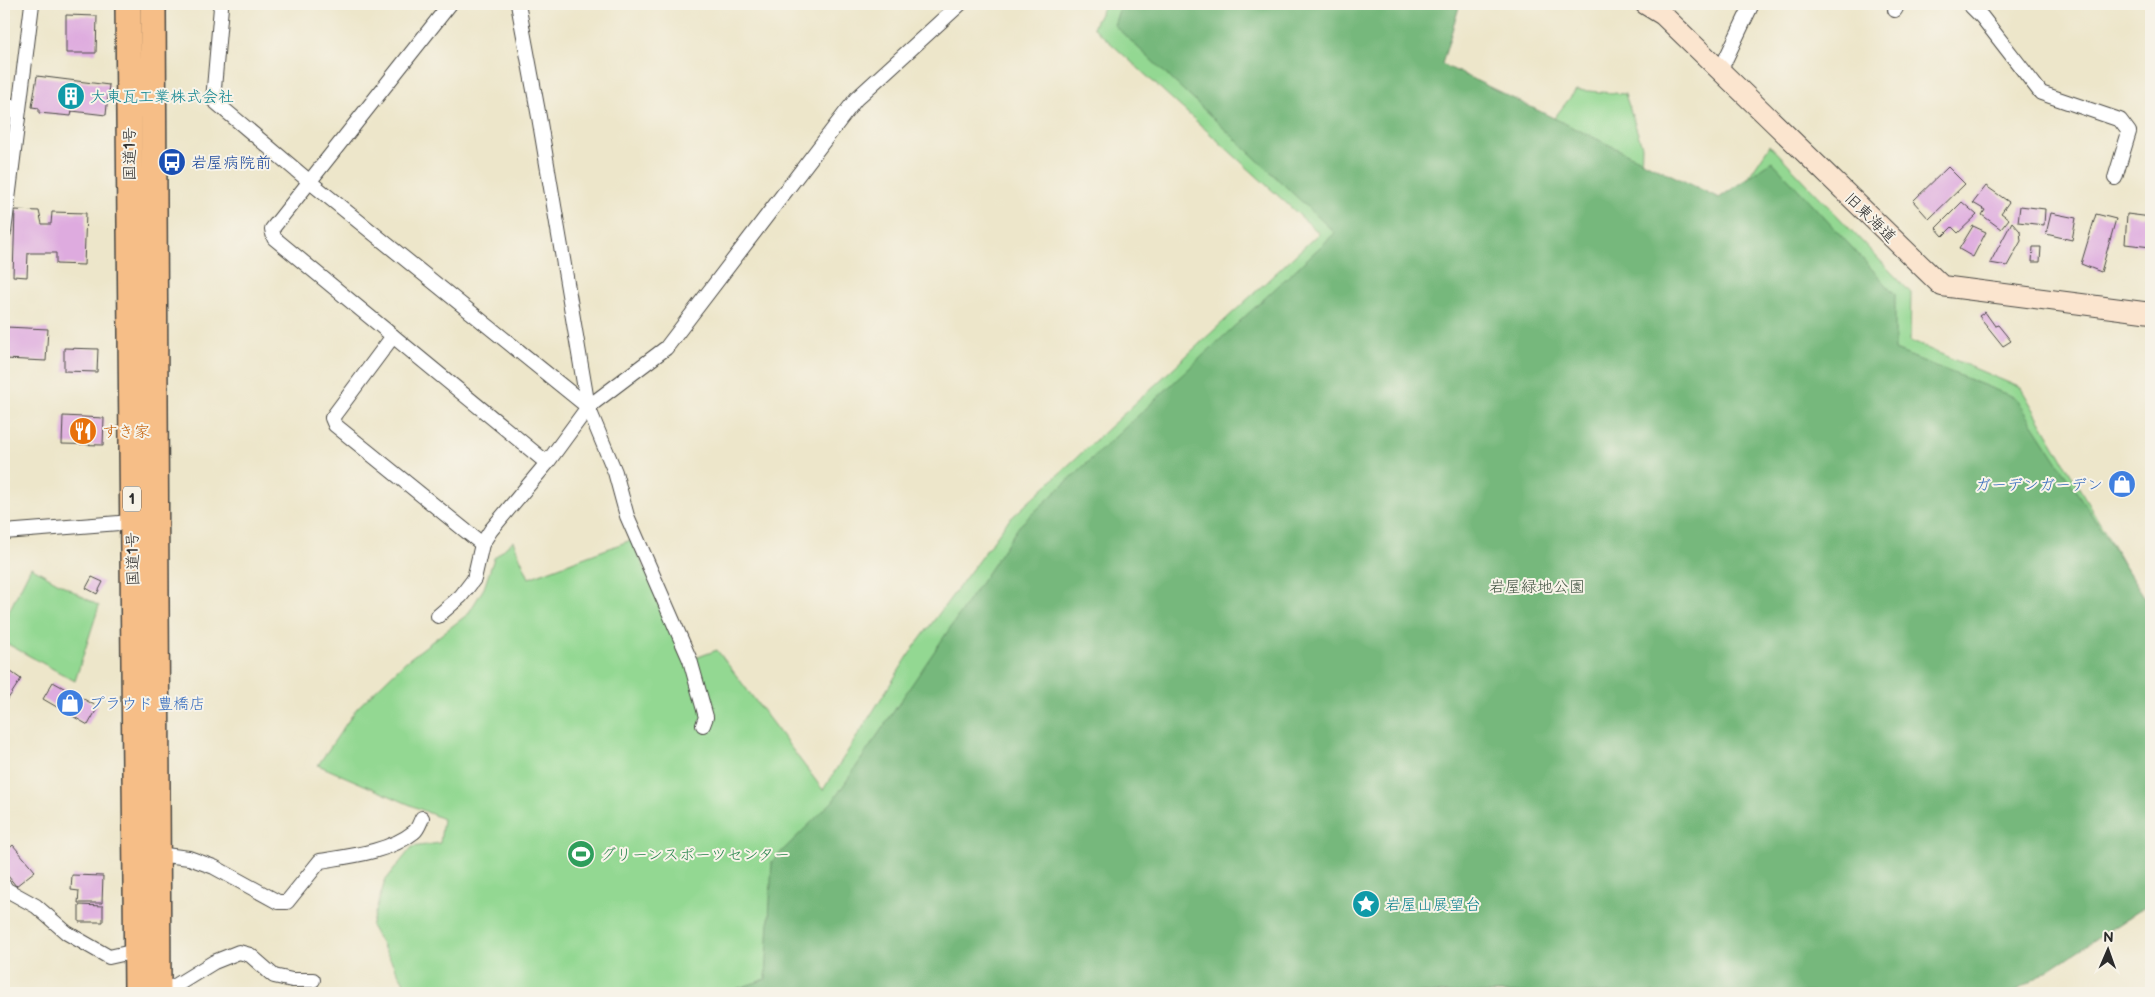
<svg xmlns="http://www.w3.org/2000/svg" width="2155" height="997" viewBox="0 0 2155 997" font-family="'Balsamiq Sans','Klee One',sans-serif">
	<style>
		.green { fill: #93d892; stroke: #5f825e }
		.forest { fill: #76b87c; stroke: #507254 }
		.building { fill: #deabdf }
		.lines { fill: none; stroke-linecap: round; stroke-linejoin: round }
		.street-casing { stroke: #484743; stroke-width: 16 }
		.secondary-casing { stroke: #484743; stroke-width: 22 }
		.highway-casing { stroke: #484743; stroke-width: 28 }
		.street { stroke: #fff; stroke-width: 14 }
		.secondary { stroke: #fbe5cf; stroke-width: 20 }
		.highway { stroke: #f6be87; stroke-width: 25 }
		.labels { text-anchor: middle; stroke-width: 4; stroke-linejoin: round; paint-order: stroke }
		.shield { fill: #f7f3e8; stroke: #686764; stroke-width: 1 }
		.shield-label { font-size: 15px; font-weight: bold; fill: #2b2b2b }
		.culture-label { font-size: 16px; fill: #0d838f; stroke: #f7f3e8; text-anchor: start }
		.street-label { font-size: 16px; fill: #2b2b2b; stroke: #f7f3e8 }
		.transit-label { font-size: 16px; fill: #164399; stroke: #f7f3e8; text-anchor: start }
		.food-label { font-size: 16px; fill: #c56008; stroke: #f7f3e8; text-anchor: start }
		.shop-label { font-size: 16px; fill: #366cbe; stroke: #f7f3e8; text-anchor: end }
		.park-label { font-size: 16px; fill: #455645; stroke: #f7f3e8 }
		.leisure-label { font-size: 16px; fill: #27864d; stroke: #f7f3e8; text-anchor: start }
	</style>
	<rect width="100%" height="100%" fill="#f7f3e8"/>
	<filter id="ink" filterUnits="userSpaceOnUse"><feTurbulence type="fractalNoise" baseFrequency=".02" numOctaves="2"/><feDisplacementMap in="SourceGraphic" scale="10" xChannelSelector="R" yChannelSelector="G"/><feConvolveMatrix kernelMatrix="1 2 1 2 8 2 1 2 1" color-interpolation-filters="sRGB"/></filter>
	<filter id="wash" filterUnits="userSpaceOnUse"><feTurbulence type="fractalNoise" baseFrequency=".0096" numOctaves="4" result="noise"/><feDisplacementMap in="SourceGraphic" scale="20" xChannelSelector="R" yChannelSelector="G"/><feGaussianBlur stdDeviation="1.12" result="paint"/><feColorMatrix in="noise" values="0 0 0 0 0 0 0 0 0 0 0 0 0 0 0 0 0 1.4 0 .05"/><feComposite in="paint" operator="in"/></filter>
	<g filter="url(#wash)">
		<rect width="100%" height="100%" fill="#ede6ca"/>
		<!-- green -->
		<g class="green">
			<polygon points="1105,4 1450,4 1422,63 1544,131 1576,90 1625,94 1642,146 1641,171 1718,222 1770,145 1911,293 1910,341 2021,388 2151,611 2011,993 391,993 404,983 371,926 385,881 412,847 440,843 443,819 318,765 357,708 405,662 468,614 484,588 494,558 513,541 529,578 631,540 690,660 717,650 823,790 912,650 1007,522 1319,233 1093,27"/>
			<polygon points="31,567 99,606 75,681 4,642 4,621"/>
		</g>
		<!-- forest -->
		<polygon class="forest" points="1121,4 1460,4 1442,64 1719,198 1772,161 1895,294 1895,350 2016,398 2151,607 2151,903 2013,993 724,993 766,979 772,861 833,801 1019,526 1335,233 1114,25"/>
		<g id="blocks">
			<!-- building -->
			<g class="building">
				<polygon points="66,15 97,16 96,53 66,53"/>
				<polygon points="37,76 109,85 106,115 72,111 71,116 39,113 39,108 32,107"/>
				<polygon points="1948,167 1965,184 1929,219 1913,201"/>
				<polygon points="1986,186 2009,202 2001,213 2009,219 2001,229 1982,215 1985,210 1973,203"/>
				<polygon points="1962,202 1977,215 1958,233 1952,227 1943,236 1936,228"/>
				<polygon points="2020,206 2045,209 2044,225 2018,222"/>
				<polygon points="15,210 39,211 42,224 51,224 52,212 86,213 84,265 56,264 56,253 28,253 27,277 13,276"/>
				<polygon points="2051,213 2076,218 2072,240 2046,234"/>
				<polygon points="2096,214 2116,219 2101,272 2081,264"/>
				<polygon points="2127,214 2151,217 2151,247 2125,244"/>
				<polygon points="2012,222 2020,231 2021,241 2007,266 1990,263"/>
				<polygon points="1973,226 1986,232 1973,257 1959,249"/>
				<polygon points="2033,247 2041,247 2040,262 2032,262"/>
				<polygon points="1985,312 1995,326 1998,325 2011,341 2003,346 1979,316"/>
				<polygon points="6,327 48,329 46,361 5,359"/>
				<polygon points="64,348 98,349 97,372 64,371"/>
				<polygon points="63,416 104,418 103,445 62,444"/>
				<polygon points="92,577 103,582 97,594 86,588"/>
				<polygon points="4,667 21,679 4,705"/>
				<polygon points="53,682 98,707 88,725 43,699"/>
				<polygon points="4,834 9,840 4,844"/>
				<polygon points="13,845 35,871 16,886 4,871 4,853"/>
				<polygon points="72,875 103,876 102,903 78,903 79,891 71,890"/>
				<polygon points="79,905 103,906 103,922 79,922"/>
			</g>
		</g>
	</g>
	<g filter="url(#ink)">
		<use href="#blocks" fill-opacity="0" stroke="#484743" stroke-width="1"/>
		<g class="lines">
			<!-- street casing -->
			<g class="street-casing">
				<g id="street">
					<polyline points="219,4 221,7 213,100 310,182 588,407"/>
					<polyline points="450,4 272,229 274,238 547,463"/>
					<polyline points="518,4 539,117 588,407 615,472 627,516 690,660 706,717 703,725"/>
					<polyline points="1969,4 1982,17 2041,93 2120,120 2129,132 2115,178"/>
					<polyline points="1895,10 1898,4"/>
					<polyline points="1720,71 1752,4"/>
					<polyline points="4,101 18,113"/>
					<polyline points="4,232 32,4"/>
					<polyline points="393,336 332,418 335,425 482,544"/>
					<polyline points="4,532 132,522"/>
					<polyline points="438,616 461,596 474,579 482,544 491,530 547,463 588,407 666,348 856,99 960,4"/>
					<path d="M157 854 189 858 214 867 278 902H287L320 861C351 856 389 852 414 832 418 829 420 822 422 818"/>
					<polyline points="4,886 7,890 36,906 67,933 109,957 136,951"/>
					<polyline points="158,990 175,986 214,962 239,952 250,955 274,976 292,980 313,980"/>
				</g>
			</g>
			<!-- secondary casing -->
			<g class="secondary-casing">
				<polyline id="secondary" points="1645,4 1663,15 1942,286 2151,313"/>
			</g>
			<!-- highway casing -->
			<g class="highway-casing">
				<g id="highway">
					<polyline points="128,4 137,993"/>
					<polyline points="153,4 158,993"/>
				</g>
			</g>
			<!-- street -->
			<use href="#street" class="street"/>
			<!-- secondary -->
			<use href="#secondary" class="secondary"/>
			<!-- highway -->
			<use href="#highway" class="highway"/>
		</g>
	</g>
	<!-- icons -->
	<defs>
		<g id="building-disc" transform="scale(1.4375)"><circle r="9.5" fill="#0f9aa8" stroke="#f7f3e8"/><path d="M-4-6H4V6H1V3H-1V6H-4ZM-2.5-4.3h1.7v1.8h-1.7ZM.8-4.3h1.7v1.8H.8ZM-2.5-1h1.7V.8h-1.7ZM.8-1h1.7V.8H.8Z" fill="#fff"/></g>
		<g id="bus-disc" transform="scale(1.4375)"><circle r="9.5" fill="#1a4fb4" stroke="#f7f3e8"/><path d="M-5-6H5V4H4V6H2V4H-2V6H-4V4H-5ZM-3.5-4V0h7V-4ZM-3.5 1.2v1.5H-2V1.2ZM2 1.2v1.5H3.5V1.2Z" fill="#fff"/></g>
		<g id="restaurant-disc" transform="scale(1.4375)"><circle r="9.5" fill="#e8710a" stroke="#f7f3e8"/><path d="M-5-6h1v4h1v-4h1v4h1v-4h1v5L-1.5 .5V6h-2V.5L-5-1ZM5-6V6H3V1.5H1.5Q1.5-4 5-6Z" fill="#fff"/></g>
		<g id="shop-disc" transform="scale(1.4375)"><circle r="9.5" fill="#3f7fe0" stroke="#f7f3e8"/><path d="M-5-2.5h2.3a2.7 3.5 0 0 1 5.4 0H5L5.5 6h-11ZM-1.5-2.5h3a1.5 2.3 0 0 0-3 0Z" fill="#fff"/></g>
		<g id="stadium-disc" transform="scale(1.4375)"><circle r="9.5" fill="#2e9e5b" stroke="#f7f3e8"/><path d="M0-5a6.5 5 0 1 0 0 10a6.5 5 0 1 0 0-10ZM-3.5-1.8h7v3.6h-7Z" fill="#fff"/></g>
		<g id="sight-disc" transform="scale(1.4375)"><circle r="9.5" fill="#0f9aa8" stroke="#f7f3e8"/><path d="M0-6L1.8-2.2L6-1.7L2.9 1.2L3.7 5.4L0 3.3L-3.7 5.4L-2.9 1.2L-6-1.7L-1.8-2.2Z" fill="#fff"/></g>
	</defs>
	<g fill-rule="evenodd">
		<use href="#building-disc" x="71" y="96"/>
		<use href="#bus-disc" x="172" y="162"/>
		<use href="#restaurant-disc" x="83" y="431"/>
		<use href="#shop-disc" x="2122" y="484"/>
		<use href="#shop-disc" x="70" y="703"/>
		<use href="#stadium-disc" x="581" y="854"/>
		<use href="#sight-disc" x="1366" y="904"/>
	</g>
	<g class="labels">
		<!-- shield labels -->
		<rect class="shield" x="123" y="486.5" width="18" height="25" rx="4"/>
		<g class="shield-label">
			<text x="132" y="504">1</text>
		</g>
		<!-- culture labels -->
		<g class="culture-label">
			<text x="90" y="102">大東瓦工業株式会社</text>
			<text x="1385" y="910">岩屋山展望台</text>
		</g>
		<!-- street labels -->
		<g class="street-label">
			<text transform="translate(129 154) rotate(-90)" y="6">国道1号</text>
			<text transform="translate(1871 217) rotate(44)" y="6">旧東海道</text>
			<text transform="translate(132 559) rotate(-91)" y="6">国道1号</text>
		</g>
		<!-- transit labels -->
		<g class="transit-label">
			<text x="191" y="168">岩屋病院前</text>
		</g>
		<!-- food labels -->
		<g class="food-label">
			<text x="102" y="437">すき家</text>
		</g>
		<!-- shop labels -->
		<g class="shop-label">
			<text x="2103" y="490">ガーデンガーデン</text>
			<text x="89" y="709" text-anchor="start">プラウド 豊橋店</text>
		</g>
		<!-- park labels -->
		<g class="park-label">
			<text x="1537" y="592">岩屋緑地公園</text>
		</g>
		<!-- leisure labels -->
		<g class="leisure-label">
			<text x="600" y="860">グリーンスポーツセンター</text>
		</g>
	</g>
	<!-- margin -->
	<rect width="2155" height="997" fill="none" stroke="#f7f3e8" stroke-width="20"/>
	<!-- north arrow -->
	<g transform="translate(2108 950) rotate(2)" stroke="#f7f3e8" stroke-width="4" paint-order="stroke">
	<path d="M0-4L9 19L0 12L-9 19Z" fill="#2b2b2b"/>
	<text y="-8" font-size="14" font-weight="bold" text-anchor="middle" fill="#2b2b2b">N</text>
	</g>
</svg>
